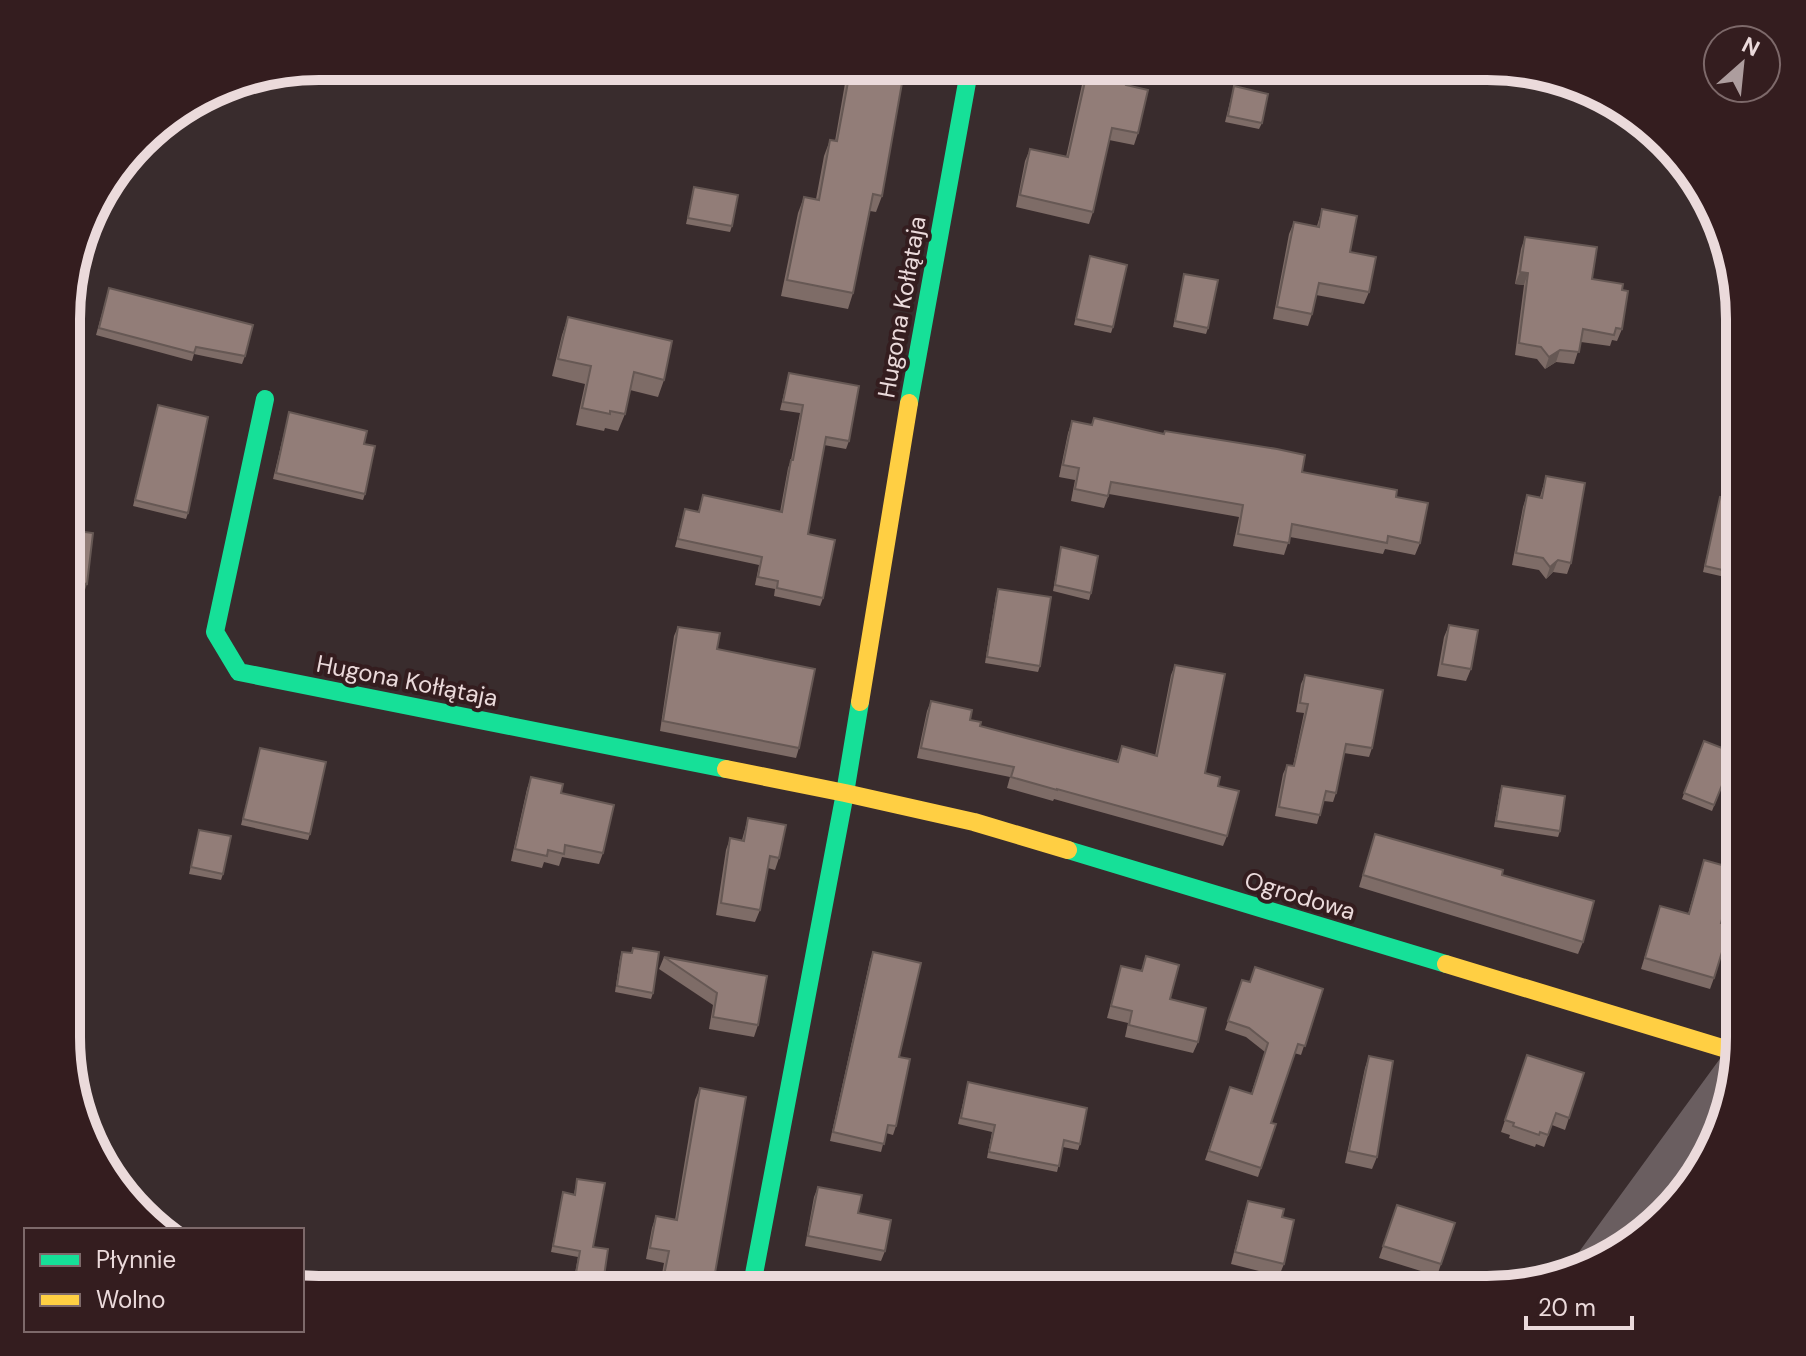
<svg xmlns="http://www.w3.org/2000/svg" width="1806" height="1356" viewBox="0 0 1806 1356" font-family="'DM Sans',sans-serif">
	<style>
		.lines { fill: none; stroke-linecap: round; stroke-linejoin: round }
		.street { stroke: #6a5e60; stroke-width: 38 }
		.fast { stroke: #16e098; stroke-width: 18 }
		.slow { stroke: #ffcf43; stroke-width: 18 }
		.wall { fill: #7e6c67 }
		.shaded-wall { fill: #665854 }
		.building { fill: #927d78; stroke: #665854; stroke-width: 2 }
		.labels { text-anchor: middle; stroke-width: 8; stroke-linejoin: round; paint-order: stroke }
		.street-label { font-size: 24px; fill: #ebdadb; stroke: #341d1f }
		.rim { fill: none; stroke: #ebdadb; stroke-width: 10 }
	</style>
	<rect width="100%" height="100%" fill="#392c2d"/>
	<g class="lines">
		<!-- street -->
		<polyline class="street" points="1593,1265 1736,1069"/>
		<!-- fast -->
		<g class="fast">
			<polyline points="265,399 215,632 239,672 726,769"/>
			<polyline points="909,403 970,66"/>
			<polyline points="1068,850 1446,964"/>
			<polyline points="751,1290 845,793 860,702"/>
		</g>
		<!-- slow -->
		<g class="slow">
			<polyline points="860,702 909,403"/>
			<polyline points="726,769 845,793 974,822 1068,850"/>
			<polyline points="1446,964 1739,1053"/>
		</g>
	</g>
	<!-- wall -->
	<g class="wall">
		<polygon points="848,66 905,66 882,196 876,212 870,211 853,293 848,309 781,296 798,213 804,197 816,199 824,156 830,140 835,141"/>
		<polygon points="1088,68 1126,85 1138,133 1134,145 1109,140 1093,212 1089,224 1016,207 1025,161 1030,149 1066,157 1083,80"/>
		<polygon points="1234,86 1262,123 1259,129 1225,122"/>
		<polygon points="694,187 732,226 730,232 686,224"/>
		<polygon points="1322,209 1369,292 1364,304 1316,295 1312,314 1308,326 1273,319 1289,234 1294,222 1317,226"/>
		<polygon points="1525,237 1592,279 1622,290 1622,329 1617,341 1612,340 1610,346 1581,342 1574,364 1556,362 1545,369 1537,359 1515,355 1524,285 1515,284 1521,249"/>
		<polygon points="1090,256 1113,327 1111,333 1074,325"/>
		<polygon points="1184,274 1208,328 1206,334 1173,327"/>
		<polygon points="109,288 245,356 242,364 194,354 192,361 96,335"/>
		<polygon points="568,317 664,380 658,397 630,390 625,414 618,431 605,428 604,431 576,425 585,384 552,376 562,335"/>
		<polygon points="789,373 849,441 846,449 824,445 808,534 823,598 820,606 774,596 775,589 755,585 759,565 675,547 685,509 698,512 703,495 780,512 788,468 791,460 800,413 780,410"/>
		<polygon points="158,405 188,513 186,519 133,506"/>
		<polygon points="289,412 364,444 365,494 363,500 273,479"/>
		<polygon points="1072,421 1302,472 1396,497 1420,543 1415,555 1385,549 1383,554 1290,537 1284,555 1233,546 1239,517 1109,494 1104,508 1071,501 1075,480 1059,477 1068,433"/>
		<polygon points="1546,476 1571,563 1567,574 1553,572 1546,579 1539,570 1512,565 1523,507 1527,495 1540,497"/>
		<polygon points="1720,497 1740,574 1738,580 1703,572"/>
		<polygon points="1061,547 1091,593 1089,600 1053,591"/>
		<polygon points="998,589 1040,666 1038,672 985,663 996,595"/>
		<polygon points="1449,625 1471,669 1466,681 1437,676 1444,637"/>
		<polygon points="678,627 717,649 799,748 796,758 660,731 674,636"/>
		<polygon points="1175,665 1205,773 1218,786 1227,836 1223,846 1054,799 1053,801 1007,788 1010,777 917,758 927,711 931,701 980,726 1117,761 1122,746 1155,756 1171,675"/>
		<polygon points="1305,675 1372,748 1369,757 1344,753 1336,793 1333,802 1324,801 1317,824 1275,816 1283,774 1287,765 1293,766 1304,713 1296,712 1301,684"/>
		<polygon points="1704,741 1735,753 1712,811 1682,799"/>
		<polygon points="260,748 310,834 308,840 241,825"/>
		<polygon points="531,777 561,793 603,853 599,864 562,857 559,866 544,862 542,868 511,861 527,789"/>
		<polygon points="1502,786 1560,831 1558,837 1494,827 1500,792"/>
		<polygon points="748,818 779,858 775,870 768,868 760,910 755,922 716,915 726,850 730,838 742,840"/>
		<polygon points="199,830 223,874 221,880 189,874"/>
		<polygon points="1375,834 1502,875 1583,942 1578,954 1359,887"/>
		<polygon points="1704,860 1721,923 1714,978 1710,989 1641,969 1660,906 1688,914"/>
		<polygon points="633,948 653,993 651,999 615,992 620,958 622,952 631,953"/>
		<polygon points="873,952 899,1057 896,1126 893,1135 886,1133 881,1152 830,1141 870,960"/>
		<polygon points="1146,956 1170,999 1198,1042 1193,1053 1125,1037 1128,1023 1107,1018 1121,966 1141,971"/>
		<polygon points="664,957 767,976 758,1025 754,1037 709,1029 713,1005 659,969"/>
		<polygon points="1242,980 1250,982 1323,989 1301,1055 1294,1053 1271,1123 1276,1124 1258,1177 1205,1160 1230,1087 1251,1094 1265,1052 1246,1037 1225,1030"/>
		<polygon points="1527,1055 1584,1073 1565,1130 1552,1125 1544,1147 1536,1144 1535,1147 1509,1138 1510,1135 1501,1132"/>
		<polygon points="1369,1056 1377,1157 1372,1169 1345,1163 1365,1068"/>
		<polygon points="968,1082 1080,1144 1078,1150 1063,1147 1057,1172 987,1158 992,1132 958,1124"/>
		<polygon points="700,1088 712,1290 659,1290 664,1263 646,1259 652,1228 656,1216 675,1220 695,1100"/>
		<polygon points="577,1179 593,1247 602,1290 572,1290 578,1257 551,1252 563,1192 574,1194"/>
		<polygon points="818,1187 858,1213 885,1251 881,1261 805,1246 814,1197"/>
		<polygon points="1248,1201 1282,1217 1284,1264 1279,1276 1231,1264 1244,1213"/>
		<polygon points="1397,1205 1455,1223 1437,1276 1379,1258"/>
	</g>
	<!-- shaded-wall -->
	<g class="shaded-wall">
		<polygon points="1520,272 1528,273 1524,285 1515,284"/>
		<polygon points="1560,350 1556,362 1545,369 1549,357"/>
		<polygon points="1558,560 1553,572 1546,579 1550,567"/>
		<polygon points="68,581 87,584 85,590 68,587"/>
	</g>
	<!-- building -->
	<g class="building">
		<polygon points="851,66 905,66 882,196 873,194 853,293 787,280 804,197 819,200 830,140 837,141"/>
		<polygon points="1088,68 1128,77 1126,85 1148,90 1138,133 1112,128 1093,212 1020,195 1030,149 1068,157"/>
		<polygon points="1234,86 1268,94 1262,123 1228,116"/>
		<polygon points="694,187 738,195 732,226 688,218"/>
		<polygon points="1322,209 1357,216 1350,252 1376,257 1369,292 1319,283 1312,314 1277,307 1294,222 1319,227"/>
		<polygon points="1525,237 1597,247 1592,279 1623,284 1622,290 1628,291 1622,329 1616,328 1614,335 1583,329 1579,352 1560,350 1549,357 1541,347 1519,343 1528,273 1520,272"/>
		<polygon points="1090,256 1127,265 1113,327 1076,319"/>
		<polygon points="1184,274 1218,280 1208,328 1175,321"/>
		<polygon points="109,288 253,325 245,356 196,347 194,353 99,328"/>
		<polygon points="568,317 672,341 664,380 634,372 625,414 610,411 610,414 582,408 591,366 558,359"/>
		<polygon points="789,373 859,386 849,441 826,437 808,534 835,540 823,598 777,588 778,581 758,577 762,557 678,539 685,509 699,512 703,495 782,512 791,460 793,460 803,405 783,402"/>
		<polygon points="158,405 208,417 188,513 135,500"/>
		<polygon points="289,412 367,431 364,444 375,446 365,494 276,473"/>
		<polygon points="1094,418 1164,434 1165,431 1277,449 1305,455 1302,472 1397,490 1396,497 1428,503 1420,543 1388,536 1387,543 1292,524 1289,543 1238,534 1243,505 1111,482 1108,496 1075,489 1079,468 1063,465 1072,421 1092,425"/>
		<polygon points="1546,476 1585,483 1571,563 1558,560 1550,567 1543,558 1516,553 1527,495 1542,498"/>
		<polygon points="1720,497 1740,501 1740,574 1705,566"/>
		<polygon points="68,530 93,533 87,584 68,581"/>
		<polygon points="1061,547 1098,556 1091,593 1055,585"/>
		<polygon points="998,589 1051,597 1040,666 987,657"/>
		<polygon points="1449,625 1478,630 1471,669 1442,664"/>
		<polygon points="678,627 720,633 717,649 815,669 799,748 663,721"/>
		<polygon points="1175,665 1225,674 1205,773 1220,777 1218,786 1239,791 1227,836 1057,789 1057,790 1011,777 1014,767 921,748 931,701 972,710 970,720 981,722 980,726 1118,762 1122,746 1157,756"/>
		<polygon points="1305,675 1383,690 1372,748 1346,744 1336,793 1326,791 1320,815 1279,807 1287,765 1294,766 1308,704 1300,703"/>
		<polygon points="1704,741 1735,753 1714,805 1684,793"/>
		<polygon points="260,748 326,762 310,834 243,819"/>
		<polygon points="531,777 563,784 561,793 614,805 603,853 565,845 564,854 548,850 547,856 515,849"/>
		<polygon points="1502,786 1565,796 1560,831 1496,821"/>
		<polygon points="748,818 786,825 779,858 770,856 760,910 721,903 730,838 744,841"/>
		<polygon points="199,830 231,836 223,874 191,867"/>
		<polygon points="1375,834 1503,870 1502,875 1594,901 1583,942 1363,875"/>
		<polygon points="1704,860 1736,869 1721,923 1730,926 1714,978 1645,958 1660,906 1689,914"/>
		<polygon points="633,948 659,952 653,993 617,986 622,952 632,953"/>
		<polygon points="873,952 921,963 899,1057 910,1059 896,1126 888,1125 884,1144 833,1132"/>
		<polygon points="1146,956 1179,965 1170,999 1206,1008 1198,1042 1129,1025 1132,1011 1111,1006 1121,966 1142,971"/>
		<polygon points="664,957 767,976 758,1025 713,1017 717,993"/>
		<polygon points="1255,967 1323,989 1305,1046 1298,1044 1271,1123 1276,1124 1261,1168 1209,1151 1230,1087 1252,1094 1268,1043 1249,1028 1228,1021 1242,980 1250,982"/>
		<polygon points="67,1043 73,1044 70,1067 67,1054"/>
		<polygon points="1527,1055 1584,1073 1569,1118 1556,1113 1548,1135 1540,1132 1539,1135 1513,1126 1514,1123 1505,1120"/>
		<polygon points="1369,1056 1393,1061 1377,1157 1349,1151"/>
		<polygon points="968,1082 1087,1108 1080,1144 1064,1140 1059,1166 989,1152 995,1125 961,1118"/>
		<polygon points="700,1088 746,1097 712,1290 661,1290 669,1251 650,1248 656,1216 677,1220"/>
		<polygon points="577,1179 605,1183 593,1247 608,1249 602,1290 573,1290 580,1251 553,1246 563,1192 575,1195"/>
		<polygon points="818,1187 862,1195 858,1213 891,1220 885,1251 808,1236"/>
		<polygon points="1248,1201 1284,1209 1282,1217 1294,1220 1284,1264 1235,1252"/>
		<polygon points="1397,1205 1455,1223 1441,1264 1383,1246"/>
		<polygon points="1054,1284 1087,1290 1053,1290"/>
	</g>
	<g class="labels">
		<!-- street labels -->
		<g class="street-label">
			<text transform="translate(902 307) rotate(-80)" y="8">Hugona Kołłątaja</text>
			<text transform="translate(407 681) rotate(11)" y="8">Hugona Kołłątaja</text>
			<text transform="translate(1300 896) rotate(17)" y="8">Ogrodowa</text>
		</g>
	</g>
	<!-- crop -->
	<path d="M0 0H1806V1356H0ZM319 80H1487A239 239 0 0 1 1726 319V1037A239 239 0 0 1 1487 1276H319A239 239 0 0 1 80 1037V319A239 239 0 0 1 319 80Z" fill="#341d1f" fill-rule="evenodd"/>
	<path class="rim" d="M319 80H1487A239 239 0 0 1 1726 319V1037A239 239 0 0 1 1487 1276H319A239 239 0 0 1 80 1037V319A239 239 0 0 1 319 80Z"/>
	<!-- legend -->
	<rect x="24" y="1228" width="280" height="104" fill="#341d1f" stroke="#7d696a" stroke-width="2"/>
	<rect x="40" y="1254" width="40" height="12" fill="#16e098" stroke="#7d696a" stroke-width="2"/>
	<text x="96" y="1268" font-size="24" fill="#ebdadb">Płynnie</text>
	<rect x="40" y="1294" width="40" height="12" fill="#ffcf43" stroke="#7d696a" stroke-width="2"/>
	<text x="96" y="1308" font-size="24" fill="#ebdadb">Wolno</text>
	<!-- north arrow -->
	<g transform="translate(1742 64) rotate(27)"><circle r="38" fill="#341d1f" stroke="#7d696a" stroke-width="2"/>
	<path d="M0-6L14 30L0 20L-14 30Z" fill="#ad9d9e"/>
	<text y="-12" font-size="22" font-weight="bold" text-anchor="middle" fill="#ebdadb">N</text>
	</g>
	<!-- scale -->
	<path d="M1526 1316v12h106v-12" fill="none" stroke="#ebdadb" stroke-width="4"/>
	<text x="1538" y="1316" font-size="24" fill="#ebdadb" stroke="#341d1f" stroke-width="6" paint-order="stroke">20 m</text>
</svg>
